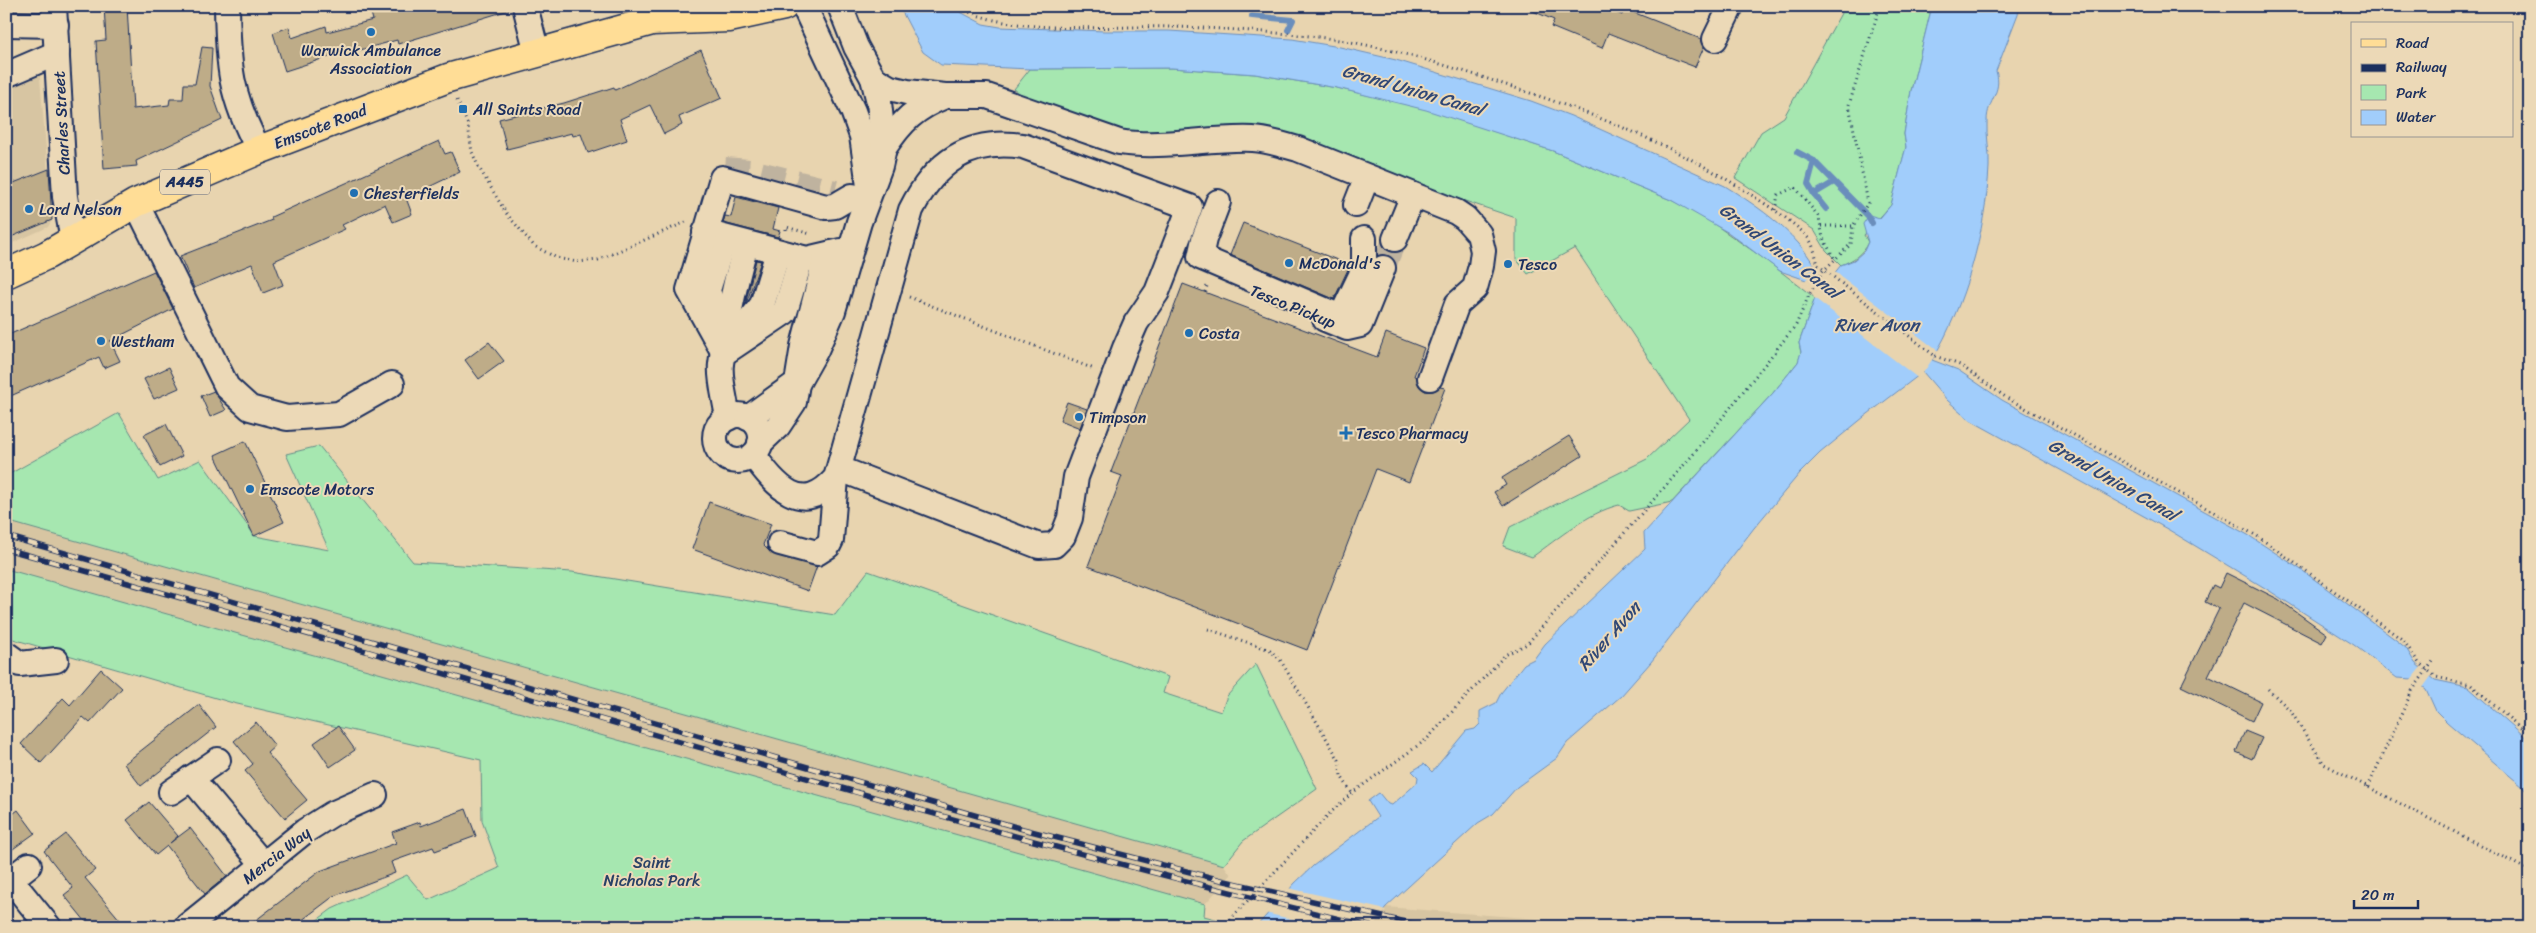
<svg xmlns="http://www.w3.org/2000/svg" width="2536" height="933" viewBox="0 0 2536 933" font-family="Sriracha,sans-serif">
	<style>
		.built { fill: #d7c5a2 }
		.green { fill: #a6e7b0; stroke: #608b87 }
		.water { fill: #a1cdfb; stroke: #6b8ebc }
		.pier { fill: #e8d4af }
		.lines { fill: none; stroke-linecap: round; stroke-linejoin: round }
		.stream { stroke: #6b8ebc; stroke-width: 6 }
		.building { fill: #beac88; stroke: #1b2f5e }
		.minor-tunnel { stroke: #bfb39f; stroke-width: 24; stroke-dasharray: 24 12; stroke-linecap: butt }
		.minor-casing { stroke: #1b2f5e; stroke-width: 28 }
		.major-casing { stroke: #1b2f5e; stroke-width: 31 }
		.path { stroke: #1b2f5e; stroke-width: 3; stroke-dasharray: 1 4; stroke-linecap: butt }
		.minor { stroke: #ecd9b7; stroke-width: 24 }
		.major { stroke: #ffdd96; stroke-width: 28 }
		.rail-casing { stroke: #1b2f5e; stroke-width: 5.5 }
		.rail { stroke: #ecd9b7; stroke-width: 4; stroke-dasharray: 11; stroke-linecap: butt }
		.path-bridge { stroke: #1b2f5e; stroke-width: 3; stroke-dasharray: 1 4; stroke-linecap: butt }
		.poi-dot { fill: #1f6fb2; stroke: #ecd9b7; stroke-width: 2 }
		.labels { text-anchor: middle; stroke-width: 4; stroke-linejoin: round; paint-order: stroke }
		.shield { fill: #ecd9b7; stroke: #5a6279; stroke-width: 1 }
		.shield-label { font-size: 15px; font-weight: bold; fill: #1b2f5e }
		.poi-label { font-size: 16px; fill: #1b2f5e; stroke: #ecd9b7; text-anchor: start }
		.street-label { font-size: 16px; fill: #1b2f5e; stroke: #ecd9b7 }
		.park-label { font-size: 16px; fill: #294166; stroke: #ecd9b7 }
		.water-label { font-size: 18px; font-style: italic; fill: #2f4776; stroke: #ecd9b7 }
	</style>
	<rect width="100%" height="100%" fill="#e8d4af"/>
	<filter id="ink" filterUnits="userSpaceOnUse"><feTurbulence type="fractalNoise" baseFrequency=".02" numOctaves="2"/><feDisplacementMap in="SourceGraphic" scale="10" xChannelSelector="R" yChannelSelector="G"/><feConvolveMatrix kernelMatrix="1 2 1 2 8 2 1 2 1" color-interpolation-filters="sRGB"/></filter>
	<g filter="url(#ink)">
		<!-- built -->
		<g class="built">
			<polygon points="38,55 52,220 48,227 6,246 6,67"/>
			<polygon points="6,521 1224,865 1231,875 1205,904 6,569"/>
			<polygon points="1386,907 1638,927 1369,927"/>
		</g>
		<!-- green -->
		<g class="green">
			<path d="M1845 6H1932L1911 91 1904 134 1906 147 1891 205 1864 235 1868 242C1862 255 1853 260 1841 265L1826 250 1814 230 1735 178 1761 132 1784 117Z"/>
			<path d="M1172 68 1255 74 1337 88 1426 109 1553 151 1671 200 1701 215 1763 258 1815 298 1799 343 1801 353 1798 362 1773 393 1672 502 1629 511 1619 505C1587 513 1559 538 1532 557L1503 546 1510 527 1647 459 1689 419 1575 248 1528 274 1516 259V218L1420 186 1324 149 1114 132 1037 106 1014 89 1030 69Z"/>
			<polygon points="119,413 158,480 200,460 255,536 329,550 286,454 319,446 413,562 572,572 835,615 868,571 1168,677 1163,693 1221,712 1227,696 1256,664 1317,789 1243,841 1224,865 6,521 6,476"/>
			<polygon points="6,569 1205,904 1204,916 1245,927 308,927 332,909 407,875 428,900 499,868 482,821 481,760 233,703 6,637"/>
		</g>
		<!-- water -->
		<path class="water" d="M899 6H949L983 24 1000 27 1105 31H1169L1292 39 1340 47 1396 60 1531 101 1571 116 1725 186C1751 202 1779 221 1799 244 1811 258 1813 267 1829 280L1841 265 1854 260 1864 251 1868 242 1863 224 1869 215 1880 218 1891 205 1903 158 1906 147 1904 134 1911 91 1932 6H2021L1996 71C2003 93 1987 100 1987 121 1986 136 1990 152 1989 167 1986 230 1965 306 1932 360L1958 370 2002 400 2248 535 2303 571 2396 640 2406 648 2415 663 2435 680 2468 687 2530 741V793L2447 722 2436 711 2426 689 2413 679 2397 678 2354 645 2265 588 2169 530 1970 420 1947 400 1923 372 1864 417 1820 453 1800 473 1754 528 1651 662 1621 696 1567 743 1557 758 1517 787 1493 814 1478 823 1386 907 1369 927H1256L1295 883 1313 866 1378 817 1368 801 1379 793 1388 804 1392 805 1417 783 1418 777 1412 771 1424 764 1432 772 1466 731 1475 729 1480 724V711L1496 703 1501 693 1524 664 1534 659 1545 644 1645 549 1644 533 1773 393 1798 362 1801 352 1799 343 1815 298 1820 291 1806 280 1780 271 1729 233 1671 200 1553 151 1426 110 1337 88 1255 74 1172 68 1030 69 941 65 923 52Z"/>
		<!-- pier -->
		<g class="pier">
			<polygon points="1817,267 1829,277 1834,271 1938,351 1919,379 1813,297 1817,292 1804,282"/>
			<polygon points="2422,666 2432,675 2422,689 2409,682"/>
			<polygon points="1288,888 1386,910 1372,927 1326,927 1265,913"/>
		</g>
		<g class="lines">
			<!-- stream -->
			<g class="stream">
				<polyline points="1252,16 1293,20 1288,30"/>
				<polyline points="1797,152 1814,161 1868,216 1872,223"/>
				<polyline points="1814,161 1808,184 1814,194 1834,182"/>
				<polyline points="1814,194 1826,209"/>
			</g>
		</g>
		<!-- building -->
		<g class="building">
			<polygon points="104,6 127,6 133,109 169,105 170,99 183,99 184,84 195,84 202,47 212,48 210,86 222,120 136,161 137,166 104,169 96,41 106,40"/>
			<polygon points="369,6 508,6 509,10 398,44 397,40 360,50 359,47 285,71 273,33 289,27 292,38 326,26 327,32 373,20"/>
			<polygon points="1521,6 1600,6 1622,15 1625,9 1701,39 1704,47 1695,67 1608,33 1602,48 1551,27 1554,20"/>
			<polygon points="701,50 722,98 679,117 682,125 664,134 650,105 620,119 627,140 588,153 581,134 573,136 572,133 507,149 499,119 564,103 614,87 615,90"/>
			<polygon points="439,141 445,154 451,152 460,172 406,198 412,214 393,222 385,204 342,225 345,229 274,261 283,285 263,293 252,264 194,288 180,256 272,220 271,217"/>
			<polygon points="49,169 52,220 6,239 6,186"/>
			<polygon points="736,197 778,208 773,229 780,231 778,237 723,223 725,216 731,217"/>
			<polygon points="1243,223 1350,265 1334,299 1230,255"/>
			<polygon points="1383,246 1390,252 1399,252 1395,262 1389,255 1380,255"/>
			<polygon points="756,260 761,261 747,301 746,301"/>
			<polygon points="154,271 173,309 110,341 120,361 104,368 99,357 6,398 6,336"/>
			<polygon points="1183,284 1377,357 1386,333 1424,348 1414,376 1417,377 1419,386 1425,391 1433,391 1440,387 1445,388 1409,482 1376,469 1307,650 1088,566 1122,476 1111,472"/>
			<polygon points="489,342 504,361 479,379 465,360"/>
			<polygon points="169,367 179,388 154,399 144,379"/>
			<polygon points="214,391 226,410 210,417 201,396"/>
			<polygon points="1067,402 1087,409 1080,428 1060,420"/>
			<polygon points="166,424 182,456 160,467 144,435"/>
			<polygon points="1569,436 1582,456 1503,506 1494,492 1506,485 1502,478"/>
			<polygon points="245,441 284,522 254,536 215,455"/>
			<polygon points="709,502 771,524 763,545 771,553 817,566 808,591 692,549"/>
			<polygon points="2226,573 2278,599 2327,634 2322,643 2244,603 2208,676 2261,702 2252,721 2181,686 2219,609 2205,602 2213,585 2219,588"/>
			<polygon points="101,669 122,688 90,723 83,717 41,763 21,744 63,698 70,705"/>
			<polygon points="199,705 216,727 141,786 124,764"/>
			<polygon points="256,722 275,746 267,753 307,800 285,818 245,771 253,764 234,741"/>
			<polygon points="338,726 355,750 330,767 314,743"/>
			<polygon points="2245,731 2262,738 2252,759 2236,752"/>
			<polygon points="149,802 178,836 170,843 190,828 227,876 205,894 167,846 156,855 127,820"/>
			<polygon points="466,809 476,836 435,851 433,847 391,862 395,873 334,896 293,927 247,927 320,871 396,843 392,832 420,822 421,826"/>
			<polygon points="18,810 35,833 6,854 6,819"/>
			<polygon points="66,834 95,870 85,878 126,927 90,927 64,895 73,888 44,851"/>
		</g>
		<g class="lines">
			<!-- minor-tunnel -->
			<g class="minor-tunnel">
				<polyline points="725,169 751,171 835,192"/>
				<polyline points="1383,268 1395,239"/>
			</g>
			<!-- minor casing -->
			<g class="minor-casing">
				<g id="minor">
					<polyline points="54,6 65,197 73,240"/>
					<path d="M227 6C228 66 230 96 259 150"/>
					<polyline points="525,6 537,53"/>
					<polyline points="804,6 853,111 862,136 869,186"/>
					<polyline points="6,24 56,25"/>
					<polyline points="1715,39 1731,6"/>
					<polyline points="6,75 57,53"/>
					<path d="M873 78 890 88 907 92 945 96H987L1119 142C1164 149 1208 137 1253 139 1268 140 1283 145 1298 149L1456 212 1465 218 1479 234 1483 251 1481 266 1475 288 1457 304 1430 378"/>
					<path d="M884 148C902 121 915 108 945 96"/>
					<polyline points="1218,202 1204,239 1200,257 1341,317 1364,269"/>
					<polyline points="136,203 227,387 250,408 287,418 339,414 392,384"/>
					<polyline points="1356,205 1367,177"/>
					<polyline points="705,232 807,259 841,251"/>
					<polyline points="1364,239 1364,285"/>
					<polyline points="1395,239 1413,195"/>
					<polyline points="1325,319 1347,328 1360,325 1383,268"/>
					<polyline points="716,320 708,290 724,238"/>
					<polyline points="739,334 762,305 778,252"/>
					<polyline points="724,353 689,290 722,178 826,207 835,206 852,196 867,199"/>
					<polyline points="724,353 785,312 801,258"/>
					<circle cx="738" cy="438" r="23"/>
					<path d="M728 418C726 403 719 378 721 364 726 323 735 283 746 244"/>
					<polyline points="748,418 798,382 816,350 833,311 859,222 880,166 884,148 879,102 873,78 856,47 840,6"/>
					<polyline points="760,443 778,426 794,402 803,346 822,272 832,253"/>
					<path d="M753 455C776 485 801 518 836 478L911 210C935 162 969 138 1023 146L1190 207 1157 292 1136 323 1125 348 1076 477 1070 518 1063 536 1054 545 1039 546 840 469"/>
					<polyline points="780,543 817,553 828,546 831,540 836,478"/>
					<polyline points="6,654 20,664 56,660"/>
					<polyline points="191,778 263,864"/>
					<polyline points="171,792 218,760"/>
					<polyline points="11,880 49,927"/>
					<polyline points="6,883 29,865"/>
					<polyline points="186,927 305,831 332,814 375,795"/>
				</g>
			</g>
			<!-- major casing -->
			<g class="major-casing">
				<polyline id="major" points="6,274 47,255 136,203 259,150 448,78 652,21 729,18 784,6"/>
			</g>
			<!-- path -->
			<g class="path">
				<path d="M956 6C1013 37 1109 25 1173 27 1215 28 1257 31 1299 35 1369 41 1437 62 1503 84 1589 112 1674 144 1750 194 1768 206 1795 222 1809 239 1814 246 1816 258 1818 265"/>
				<polyline points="457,100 468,125 472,152 478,166 506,213 534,246 557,258 577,262 598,260 686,222"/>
				<polyline points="1775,210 1778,195 1795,187 1819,217 1823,238 1834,258"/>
				<polyline points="1821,226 1853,226"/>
				<polyline points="786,230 786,227 811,234"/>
				<polyline points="1205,292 1208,283"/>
				<polyline points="909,297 1094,369"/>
				<polyline points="1935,356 1960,365 2007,398 2257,536 2403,640 2419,663 2436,677 2471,685 2530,736"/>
				<polyline points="1208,629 1270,650 1281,661 1339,760 1341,776 1352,793"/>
				<polyline points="2268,689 2290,710 2324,764 2530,871"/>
				<polyline points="2368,787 2412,691"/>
				<polyline points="1223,927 1329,814 1352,793 1427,739 1505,655 1527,644 1691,457 1796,325 1809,295 1823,271 1851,244 1853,226 1868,203 1849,105 1880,6"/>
			</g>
			<!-- minor -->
			<use href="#minor" class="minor"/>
			<!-- major -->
			<use href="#major" class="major"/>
			<!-- rail casing -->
			<g class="rail-casing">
				<g id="rail">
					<polyline points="6,536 1023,829 1225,881 1427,927"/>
					<path d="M6 549C462 674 913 819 1374 927"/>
				</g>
			</g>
			<!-- rail -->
			<use href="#rail" class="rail"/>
			<!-- path-bridge -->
			<g class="path-bridge">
				<polyline points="1818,265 1935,356"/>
				<polyline points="2412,691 2434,660"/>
			</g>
		</g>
	</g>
	<!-- markers -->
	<g class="poi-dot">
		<circle cx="371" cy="32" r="5"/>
		<rect x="458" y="104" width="10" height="10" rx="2.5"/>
		<circle cx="354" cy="193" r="5"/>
		<circle cx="29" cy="209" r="5"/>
		<circle cx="1289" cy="263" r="5"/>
		<circle cx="1508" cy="264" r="5"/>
		<circle cx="1189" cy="333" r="5"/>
		<circle cx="101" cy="341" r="5"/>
		<circle cx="1079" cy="417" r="5"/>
		<path d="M1343.5 425.5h5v5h5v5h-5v5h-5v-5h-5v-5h5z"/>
		<circle cx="250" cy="489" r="5"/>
	</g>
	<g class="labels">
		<!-- shield labels -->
		<rect class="shield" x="160" y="169.5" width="50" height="25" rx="4"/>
		<g class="shield-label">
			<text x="185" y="187">A445</text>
		</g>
		<!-- poi labels -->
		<g class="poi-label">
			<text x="371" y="56" text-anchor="middle">Warwick Ambulance<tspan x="371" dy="18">Association</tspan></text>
			<text x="473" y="115">All Saints Road</text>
			<text x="364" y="199">Chesterfields</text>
			<text x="39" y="215">Lord Nelson</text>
			<text x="1299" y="269">McDonald's</text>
			<text x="1518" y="270">Tesco</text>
			<text x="1199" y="339">Costa</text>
			<text x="111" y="347">Westham</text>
			<text x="1089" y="423">Timpson</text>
			<text x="1356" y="439">Tesco Pharmacy</text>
			<text x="260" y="495">Emscote Motors</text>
		</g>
		<!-- street labels -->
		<g class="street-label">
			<text transform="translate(61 123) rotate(-93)" y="6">Charles Street</text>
			<text transform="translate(320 126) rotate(-21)" y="6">Emscote Road</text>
			<text transform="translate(1293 306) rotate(22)" y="6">Tesco Pickup</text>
			<text transform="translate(276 855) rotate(-38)" y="6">Mercia Way</text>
		</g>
		<!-- park labels -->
		<g class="park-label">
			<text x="652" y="868">Saint<tspan x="652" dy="18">Nicholas Park</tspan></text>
		</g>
		<!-- water labels -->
		<g class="water-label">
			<text transform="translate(1413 90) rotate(16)" y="6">Grand Union Canal</text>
			<text transform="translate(1780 251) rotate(37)" y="6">Grand Union Canal</text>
			<text x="1877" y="331">River Avon</text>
			<text transform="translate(2113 480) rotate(30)" y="6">Grand Union Canal</text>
			<text transform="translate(1609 636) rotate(-49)" y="6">River Avon</text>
		</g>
	</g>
	<!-- margin -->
	<rect width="2536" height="933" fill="none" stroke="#ecd9b7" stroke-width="25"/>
	<rect x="12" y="12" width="2511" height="908" fill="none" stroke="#1b2f5e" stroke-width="2" filter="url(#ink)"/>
	<!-- legend -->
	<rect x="2351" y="22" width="162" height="115" fill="#ecd9b7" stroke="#989593"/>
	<rect x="2361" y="39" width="25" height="8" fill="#ffdd96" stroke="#989593"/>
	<text x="2396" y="48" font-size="15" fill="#1b2f5e">Road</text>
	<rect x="2361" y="64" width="25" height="8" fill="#1b2f5e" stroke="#989593"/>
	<text x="2396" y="72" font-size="15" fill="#1b2f5e">Railway</text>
	<rect x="2361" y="85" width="25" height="15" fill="#a6e7b0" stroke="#989593"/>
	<text x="2396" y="98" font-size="15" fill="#1b2f5e">Park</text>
	<rect x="2361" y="110" width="25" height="15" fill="#a1cdfb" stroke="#989593"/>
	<text x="2396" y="122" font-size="15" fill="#1b2f5e">Water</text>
	<!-- scale -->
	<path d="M2354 900v8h64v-8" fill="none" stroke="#1b2f5e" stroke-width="2.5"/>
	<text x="2361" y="900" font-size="15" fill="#1b2f5e" stroke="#ecd9b7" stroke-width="4" paint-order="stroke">20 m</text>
</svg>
